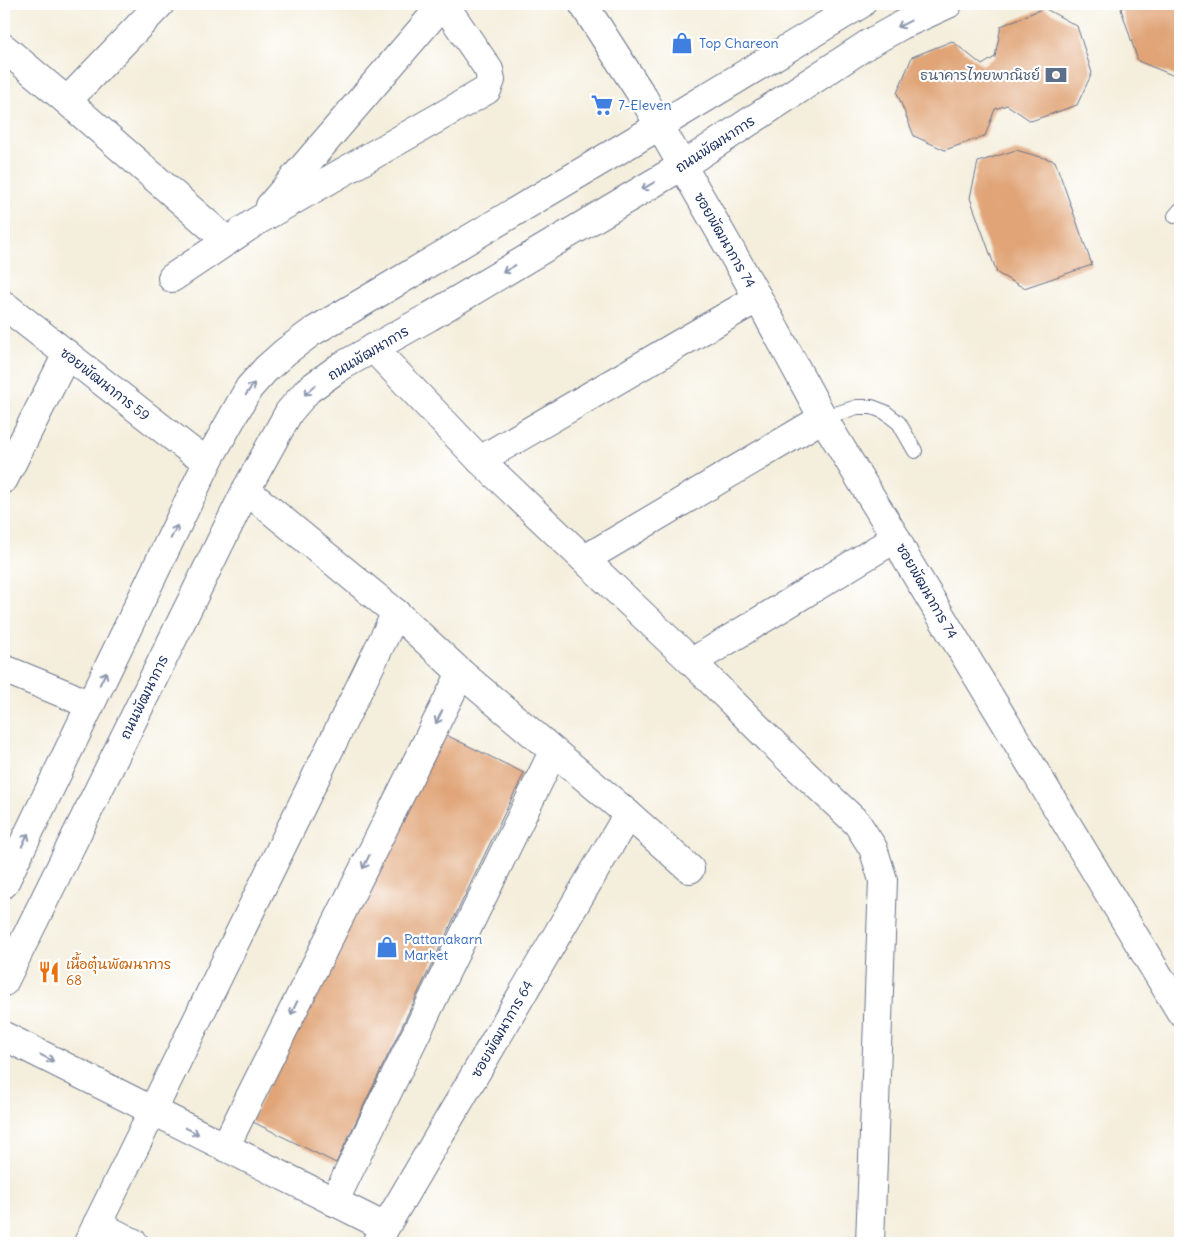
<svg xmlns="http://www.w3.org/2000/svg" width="1184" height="1247" viewBox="0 0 1184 1247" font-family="Delius,'Playpen Sans Thai',sans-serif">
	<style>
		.building { fill: #e0a477 }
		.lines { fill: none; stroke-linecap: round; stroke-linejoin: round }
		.lane-casing { stroke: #67728a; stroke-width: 16 }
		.street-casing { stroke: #67728a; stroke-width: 30 }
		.secondary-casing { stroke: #67728a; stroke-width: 30 }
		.lane { stroke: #fff; stroke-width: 14 }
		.street { stroke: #fff; stroke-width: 28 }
		.secondary { stroke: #fff; stroke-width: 28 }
		.oneway { stroke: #8d97ae }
		.labels { text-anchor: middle; stroke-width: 4.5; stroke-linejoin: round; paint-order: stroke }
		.shop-label { font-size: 14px; fill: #366cbe; stroke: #fff; text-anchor: start }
		.service-label { font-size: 14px; fill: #4e5e75; stroke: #fff; text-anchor: end }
		.street-label { font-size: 14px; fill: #1b2f5e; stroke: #fff }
		.food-label { font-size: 14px; fill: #c56008; stroke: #fff; text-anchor: start }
	</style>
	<rect width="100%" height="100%" fill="#fff"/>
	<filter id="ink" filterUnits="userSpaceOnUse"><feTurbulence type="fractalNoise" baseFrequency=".02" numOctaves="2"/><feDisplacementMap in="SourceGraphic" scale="10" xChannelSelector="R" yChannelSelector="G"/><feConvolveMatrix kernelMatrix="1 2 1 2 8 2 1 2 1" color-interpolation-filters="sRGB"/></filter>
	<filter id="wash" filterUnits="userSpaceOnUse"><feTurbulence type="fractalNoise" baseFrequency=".0096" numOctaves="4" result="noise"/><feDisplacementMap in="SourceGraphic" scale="20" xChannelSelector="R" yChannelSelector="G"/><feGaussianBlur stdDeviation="1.12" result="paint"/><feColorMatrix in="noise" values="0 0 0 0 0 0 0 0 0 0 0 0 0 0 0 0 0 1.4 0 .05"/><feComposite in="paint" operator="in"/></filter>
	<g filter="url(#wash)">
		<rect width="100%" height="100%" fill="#f4eedc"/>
		<g id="blocks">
			<!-- building -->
			<g class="building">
				<polygon points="1125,4 1180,4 1180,76 1177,77 1138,61 1121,9"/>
				<polygon points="1044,8 1077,26 1092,73 1077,105 1031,121 1007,105 995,109 985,136 945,150 914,136 897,93 912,57 952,41 982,65 995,57 1001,26"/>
				<polygon points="1016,150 1055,161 1092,265 1024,288 997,273 970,198 978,162"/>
				<polygon points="438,731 524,773 336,1163 251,1121"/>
			</g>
		</g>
	</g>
	<g filter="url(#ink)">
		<use href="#blocks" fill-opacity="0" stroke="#67728a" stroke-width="1"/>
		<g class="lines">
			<!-- lane casing -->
			<g class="lane-casing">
				<g id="lane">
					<polyline points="1175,216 1180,210"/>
					<polyline points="823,418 857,407 872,407 885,412 899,423 915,451"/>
				</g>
			</g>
			<!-- street casing -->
			<g class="street-casing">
				<g id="street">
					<polyline points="583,4 643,97 758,298 823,418 896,538 907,560 1180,1011"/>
					<polyline points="4,48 67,101 227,241"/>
					<polyline points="67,101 160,4"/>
					<polyline points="270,206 443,4"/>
					<polyline points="172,278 257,221 487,90 491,80 489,70 444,4"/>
					<polyline points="4,305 191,451 209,459"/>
					<polyline points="373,348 480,460 692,662 789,759 857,823 873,848 883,880 870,1243"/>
					<polyline points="480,460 758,298"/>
					<polyline points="4,479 67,354"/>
					<polyline points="246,490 396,613 461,673 628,814 690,869"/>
					<polyline points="585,559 823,418"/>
					<polyline points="692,662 896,538"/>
					<polyline points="4,669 70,696 90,706"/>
					<polyline points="4,1036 385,1227"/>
					<polyline points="225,1147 461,673"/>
					<polyline points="334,1202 553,752"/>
					<polyline points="97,1224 134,1243"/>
					<polyline points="88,1243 396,613"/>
					<polyline points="376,1243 628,814"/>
				</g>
			</g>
			<!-- secondary casing -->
			<g class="secondary-casing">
				<g id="secondary">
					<polyline points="4,884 209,459 249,388 266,369 285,352 312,332 387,288 659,126 861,4"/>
					<polyline points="4,982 246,490 289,412 308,390 340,367 429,317 682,166 868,44 902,25 948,4"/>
				</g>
			</g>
			<!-- lane -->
			<use href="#lane" class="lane"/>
			<!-- street -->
			<use href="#street" class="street"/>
			<!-- secondary -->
			<use href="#secondary" class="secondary"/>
		</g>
		<!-- one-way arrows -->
		<defs><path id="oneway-shaft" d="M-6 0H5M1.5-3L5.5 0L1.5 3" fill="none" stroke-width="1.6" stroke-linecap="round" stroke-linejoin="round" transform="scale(1.25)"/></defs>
		<g class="oneway">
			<use href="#oneway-shaft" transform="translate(904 24) rotate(153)"/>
			<use href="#oneway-shaft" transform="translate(648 186) rotate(149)"/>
			<use href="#oneway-shaft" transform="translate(509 269) rotate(149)"/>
			<use href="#oneway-shaft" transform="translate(250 389) rotate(-55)"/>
			<use href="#oneway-shaft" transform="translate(310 390) rotate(139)"/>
			<use href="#oneway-shaft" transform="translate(174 532) rotate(-64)"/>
			<use href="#oneway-shaft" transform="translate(103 678) rotate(-64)"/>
			<use href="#oneway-shaft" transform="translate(439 717) rotate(116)"/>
			<use href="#oneway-shaft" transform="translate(25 840) rotate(-64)"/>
			<use href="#oneway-shaft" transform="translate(366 862) rotate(116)"/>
			<use href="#oneway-shaft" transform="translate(294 1008) rotate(116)"/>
			<use href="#oneway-shaft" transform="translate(47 1058) rotate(27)"/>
			<use href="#oneway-shaft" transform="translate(192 1131) rotate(27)"/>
		</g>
	</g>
	<!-- icons -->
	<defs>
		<g id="shop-bare" transform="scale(1.725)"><path d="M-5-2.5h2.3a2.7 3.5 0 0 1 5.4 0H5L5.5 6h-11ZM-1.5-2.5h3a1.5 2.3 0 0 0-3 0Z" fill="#3f7fe0" stroke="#fff" stroke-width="2.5" paint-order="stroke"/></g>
		<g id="bank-bare" transform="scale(1.725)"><path d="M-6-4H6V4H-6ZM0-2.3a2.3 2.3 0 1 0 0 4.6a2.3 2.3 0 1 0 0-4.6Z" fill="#5c6f8a" stroke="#fff" stroke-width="2.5" paint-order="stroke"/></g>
		<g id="supermarket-bare" transform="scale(1.725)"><path d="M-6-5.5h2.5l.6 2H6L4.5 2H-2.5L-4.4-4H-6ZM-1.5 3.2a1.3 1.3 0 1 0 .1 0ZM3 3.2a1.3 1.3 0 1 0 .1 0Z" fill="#3f7fe0" stroke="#fff" stroke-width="2.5" paint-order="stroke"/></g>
		<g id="restaurant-bare" transform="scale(1.725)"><path d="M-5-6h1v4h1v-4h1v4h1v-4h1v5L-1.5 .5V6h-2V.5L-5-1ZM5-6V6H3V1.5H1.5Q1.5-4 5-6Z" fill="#e8710a" stroke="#fff" stroke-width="2.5" paint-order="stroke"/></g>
	</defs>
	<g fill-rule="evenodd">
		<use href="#shop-bare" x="682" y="43"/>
		<use href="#bank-bare" x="1056" y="75"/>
		<use href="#supermarket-bare" x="602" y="105"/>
		<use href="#shop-bare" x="387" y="947"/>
		<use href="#restaurant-bare" x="49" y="972"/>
	</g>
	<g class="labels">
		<!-- shop labels -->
		<g class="shop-label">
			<text x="699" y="48">Top Chareon</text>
			<text x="618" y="110">7-Eleven</text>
			<text x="404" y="944">Pattanakarn<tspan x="404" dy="16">Market</tspan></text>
		</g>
		<!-- service labels -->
		<g class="service-label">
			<text x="1040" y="80">ธนาคารไทยพาณิชย์</text>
		</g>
		<!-- street labels -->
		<g class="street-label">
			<text transform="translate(715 144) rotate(-33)" y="5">ถนนพัฒนาการ</text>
			<text transform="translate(725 240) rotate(60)" y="5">ซอยพัฒนาการ 74</text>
			<text transform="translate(368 353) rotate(-31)" y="5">ถนนพัฒนาการ</text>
			<text transform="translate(105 384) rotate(38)" y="5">ซอยพัฒนาการ 59</text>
			<text transform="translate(927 591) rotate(60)" y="5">ซอยพัฒนาการ 74</text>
			<text transform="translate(144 697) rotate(-64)" y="5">ถนนพัฒนาการ</text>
			<text transform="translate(502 1029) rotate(-60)" y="5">ซอยพัฒนาการ 64</text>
		</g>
		<!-- food labels -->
		<g class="food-label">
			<text x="66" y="969">เนื้อตุ๋นพัฒนาการ<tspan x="66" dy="16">68</tspan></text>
		</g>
	</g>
	<!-- margin -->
	<rect width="1184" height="1247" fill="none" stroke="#fff" stroke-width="20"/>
</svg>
